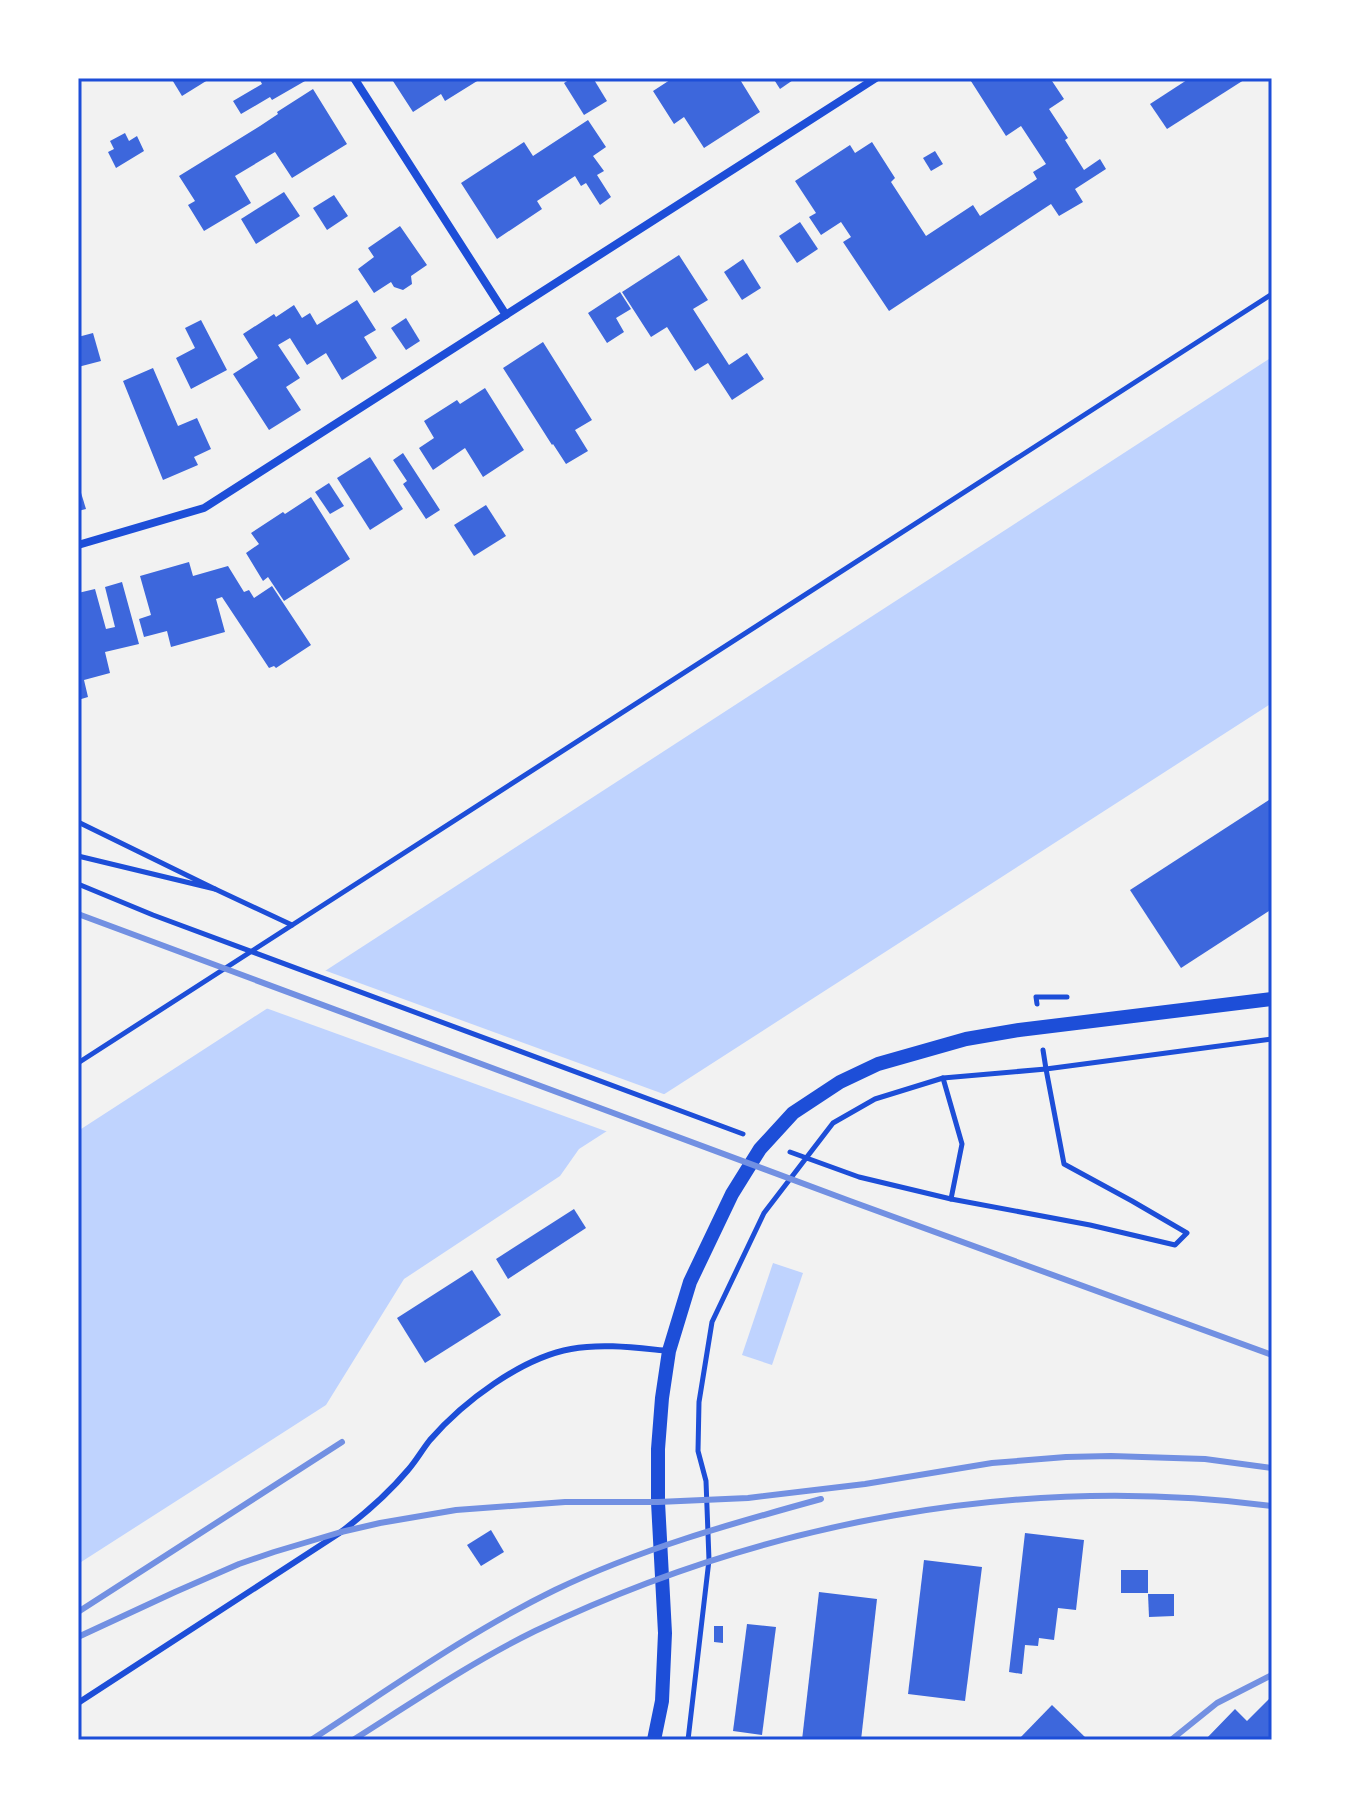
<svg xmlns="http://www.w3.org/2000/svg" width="1350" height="1818" viewBox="0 0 1350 1818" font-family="'Exo 2',sans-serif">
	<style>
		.water { fill: #bfd3fe }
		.pier { fill: #f2f2f2 }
		.building { fill: #3d67dc }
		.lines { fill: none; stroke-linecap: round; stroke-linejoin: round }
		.path { stroke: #1d4ed8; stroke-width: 5 }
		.service { stroke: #1d4ed8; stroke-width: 6 }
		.minor { stroke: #1d4ed8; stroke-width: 8 }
		.tertiary { stroke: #1d4ed8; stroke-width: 14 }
		.rail { stroke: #7290e2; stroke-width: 6 }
		.neatline { fill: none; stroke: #1d4ed8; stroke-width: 3 }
	</style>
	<rect width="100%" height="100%" fill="#f2f2f2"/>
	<!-- water -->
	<g class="water">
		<polygon points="1272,357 1272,703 579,1149 560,1176 404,1279 326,1405 78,1564 78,1131"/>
		<polygon points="773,1263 803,1273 772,1365 742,1355"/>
	</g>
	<!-- pier -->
	<polygon class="pier" points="321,969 669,1096 611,1133 263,1007"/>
	<!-- building -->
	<g class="building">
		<polygon points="171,78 211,78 182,96"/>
		<polygon points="259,78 304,78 305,81 272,100 270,97 241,114 233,101 262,84"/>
		<polygon points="391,78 482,78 445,101 441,94 413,112"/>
		<polygon points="572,78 593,78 607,101 584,115 564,83"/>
		<polygon points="673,78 739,78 760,112 704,148 684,117 674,124 653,91"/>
		<polygon points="773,78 796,78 780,89"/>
		<polygon points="969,78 1050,78 1064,99 1049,109 1068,138 1065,140 1084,170 1100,159 1106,169 1075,189 1083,202 1059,216 1051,204 889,311 843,242 851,237 841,222 821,235 809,217 816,213 795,181 850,145 855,153 872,142 895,178 891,182 926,236 973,205 980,216 1037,179 1033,172 1046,164 1021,126 1006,136"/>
		<polygon points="1190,78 1247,78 1167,129 1150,104"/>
		<polygon points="313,89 347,144 292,178 275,152 235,176 251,203 204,231 188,205 195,201 179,176 260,126 278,114 277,112"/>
		<polygon points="588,120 606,147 593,156 604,171 597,175 611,197 600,205 586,183 581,186 575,176 537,201 542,209 497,239 461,183 524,142 533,156"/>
		<polygon points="125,133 129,141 137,136 144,151 116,168 108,152 114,149 110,141"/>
		<polygon points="935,151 943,164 931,171 923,158"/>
		<polygon points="284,192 300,216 256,244 241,219"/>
		<polygon points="334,195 348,216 327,230 313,208"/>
		<polygon points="800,222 818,249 797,263 779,236"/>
		<polygon points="400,226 427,265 411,276 412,284 403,290 394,287 391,282 374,293 358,269 374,257 368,248"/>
		<polygon points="679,255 708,300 693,309 729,365 747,353 764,379 732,400 708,363 695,371 667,327 651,337 622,292"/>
		<polygon points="743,259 761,288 742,300 724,272"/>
		<polygon points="620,292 631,309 616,318 624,332 607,343 588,313"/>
		<polygon points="357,300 376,330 364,337 377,358 342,380 326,353 307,365 290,338 278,345 300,378 286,387 301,410 269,430 233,374 258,358 243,334 274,314 276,317 294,305 302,318 310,313 317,325"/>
		<polygon points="406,318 420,341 406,350 391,328"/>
		<polygon points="201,320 227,370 191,389 176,358 195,348 185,328"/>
		<polygon points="93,333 101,361 78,367 78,337"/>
		<polygon points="543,342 592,420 575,430 588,451 566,464 553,444 552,445 503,368"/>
		<polygon points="153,368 178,426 197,418 211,449 194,457 198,465 163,480 123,381"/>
		<polygon points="485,388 524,450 483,477 465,448 433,470 419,448 434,438 424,421 457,400 460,404"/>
		<polygon points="403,453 440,510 426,519 403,484 407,481 393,460"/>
		<polygon points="370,457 403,509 370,530 337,478"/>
		<polygon points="78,483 86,509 78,511"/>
		<polygon points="329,483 344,506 330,514 315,492"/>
		<polygon points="311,497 350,559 284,601 268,577 263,581 246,553 259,544 251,533 283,512 285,514"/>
		<polygon points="486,505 506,536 474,556 454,525"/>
		<polygon points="189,562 193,576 228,566 244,592 249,590 254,598 272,586 311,645 276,668 274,666 269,668 222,597 216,599 225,632 171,647 167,631 144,637 139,619 151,615 140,576"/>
		<polygon points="122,582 139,644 105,652 110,673 84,680 88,697 78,700 78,593 95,589 106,629 115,627 105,587"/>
		<polygon points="1272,798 1272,909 1181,968 1130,890"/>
		<polygon points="574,1209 586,1228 508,1279 496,1259"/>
		<polygon points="472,1270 501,1315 425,1363 397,1318"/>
		<polygon points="491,1530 504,1552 481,1566 467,1545"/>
		<polygon points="1025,1533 1084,1540 1076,1610 1058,1608 1054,1640 1039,1638 1038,1646 1025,1645 1022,1674 1009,1672"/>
		<polygon points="924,1560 982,1567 965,1701 908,1694"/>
		<rect x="1121" y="1570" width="27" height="23"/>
		<polygon points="819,1592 877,1599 861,1740 802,1740"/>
		<polygon points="1148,1594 1174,1594 1174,1616 1149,1617"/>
		<polygon points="747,1624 776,1627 762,1735 733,1731"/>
		<polygon points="714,1626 723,1626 723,1643 714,1642"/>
		<polygon points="1272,1696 1272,1740 1205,1740 1235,1709 1247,1721"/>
		<polygon points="1052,1705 1088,1740 1018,1740"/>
	</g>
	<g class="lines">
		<!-- path -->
		<g class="path">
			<polyline points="78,822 215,889 78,856"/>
			<polyline points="78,884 153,915 743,1134"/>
			<polyline points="215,889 292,925"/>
			<polyline points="1037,1004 1036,997 1067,997"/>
			<polyline points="1043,1050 1046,1069 1272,1039"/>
			<polyline points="78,1063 1272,294"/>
			<polyline points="943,1078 962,1144 951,1199"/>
			<polyline points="688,1740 709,1560 706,1481 698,1451 699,1402 712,1322 764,1213 833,1123 875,1099 943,1078 1046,1069 1064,1164 1132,1201 1187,1233 1175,1245 1090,1225 951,1199 859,1177 790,1152"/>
		</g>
		<!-- service -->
		<path class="service" d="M78 1703 341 1532C366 1513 388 1494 408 1470 416 1461 422 1450 430 1440 463 1402 521 1358 571 1349 603 1343 637 1348 669 1351"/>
		<!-- minor -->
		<g class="minor">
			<polyline points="354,78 506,315"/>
			<polyline points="78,545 204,508 876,78"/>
		</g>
		<!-- tertiary -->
		<polyline class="tertiary" points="654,1740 662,1701 665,1633 658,1502 658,1449 662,1398 669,1351 690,1282 732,1194 760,1149 793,1113 840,1082 878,1064 966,1039 1019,1030 1272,999"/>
		<!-- rail -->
		<g class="rail">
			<polyline points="78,914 850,1201 1272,1355"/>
			<polyline points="78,1612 342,1442"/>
			<polyline points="78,1637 175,1592 239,1564 274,1552 341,1532 380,1523 456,1510 565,1502 658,1502 748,1498 865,1484 992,1463 1066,1457 1111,1456 1205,1459 1272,1468"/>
			<path d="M311 1740C391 1688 469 1632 555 1590 640 1549 730 1524 821 1499"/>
			<path d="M353 1740C413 1702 472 1662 535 1631 763 1522 1020 1473 1272 1506"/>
			<polyline points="1171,1740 1217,1703 1272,1675"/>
		</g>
	</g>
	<!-- border -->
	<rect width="1350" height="1818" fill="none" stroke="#ffffff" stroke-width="160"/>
	<rect x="80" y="80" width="1190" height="1658" class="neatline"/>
</svg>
